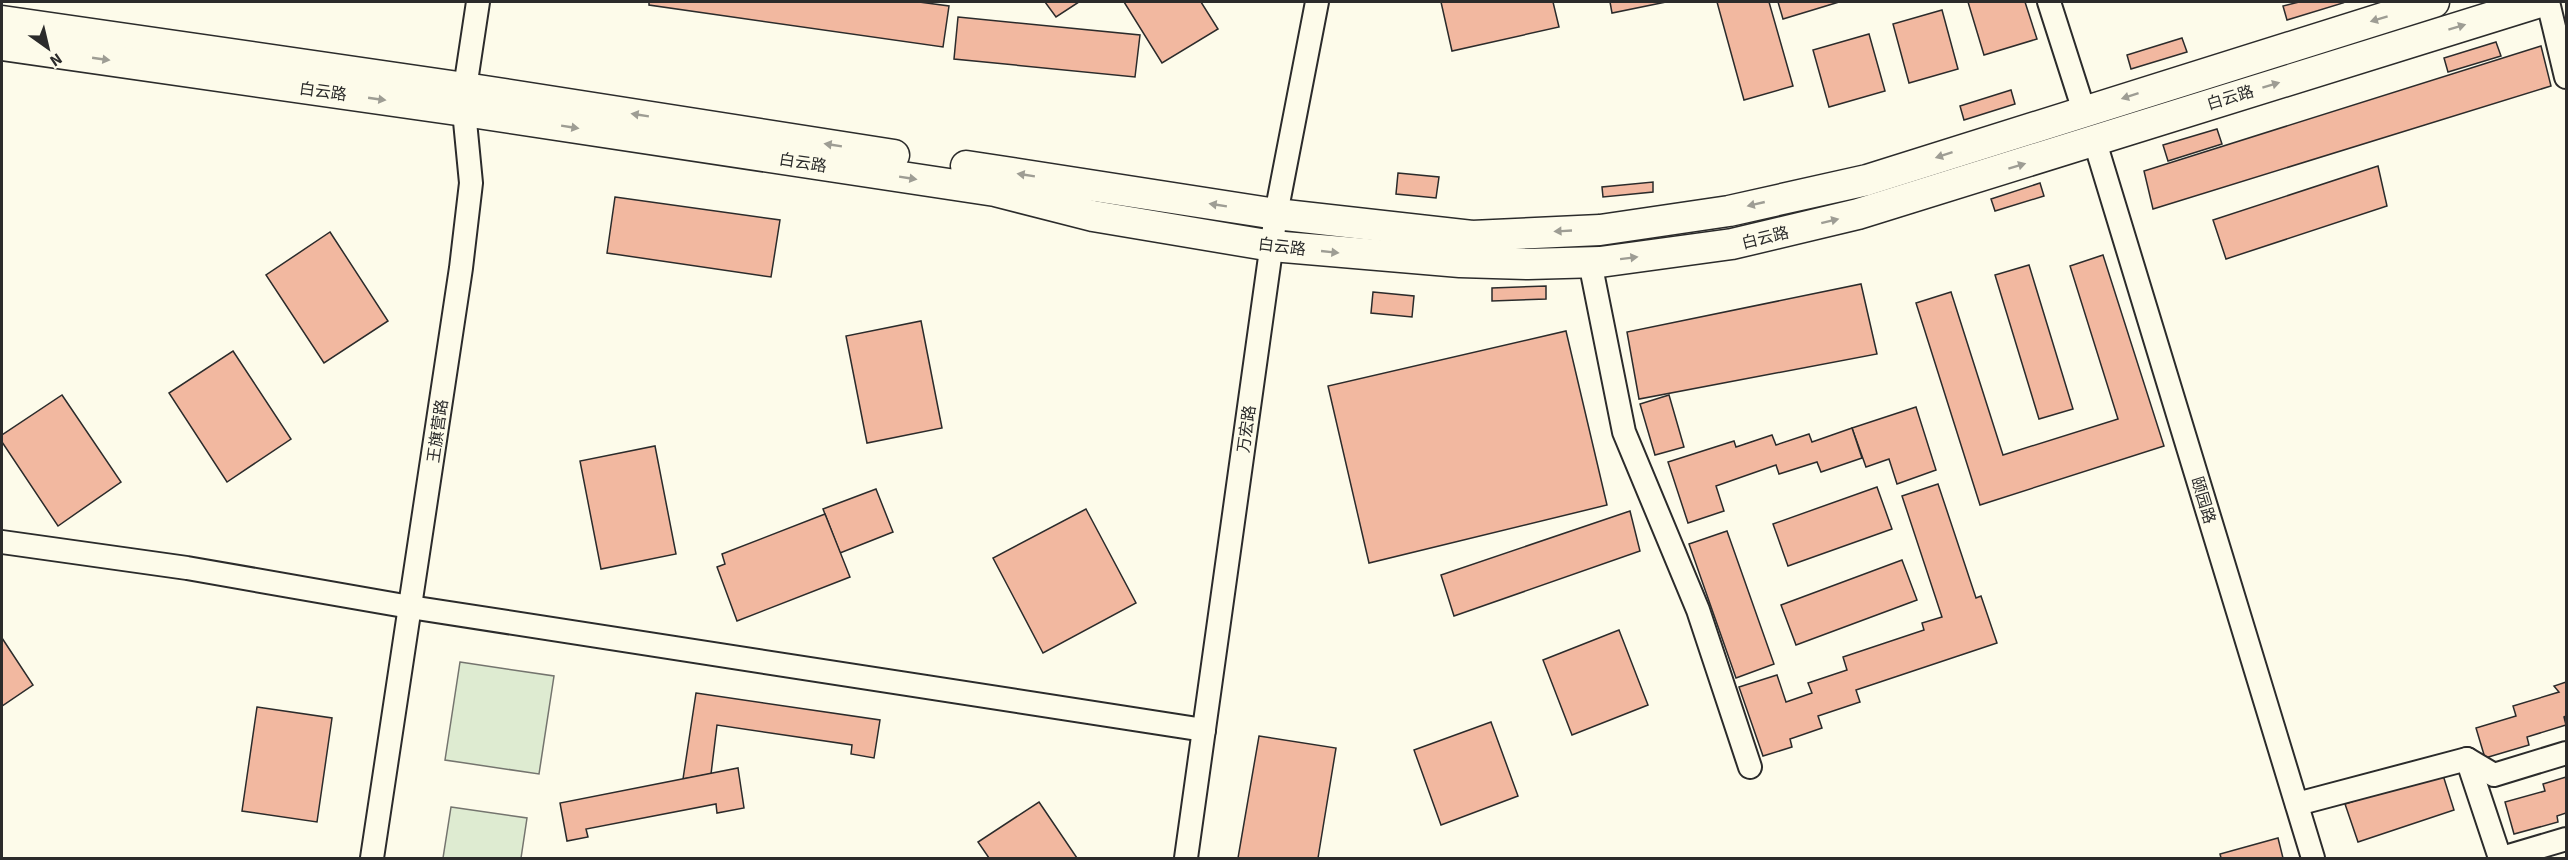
<svg xmlns="http://www.w3.org/2000/svg" width="2568" height="860" viewBox="0 0 2568 860" font-family="'Source Sans 3','Noto Sans SC',sans-serif">
	<style>
		.green { fill: #deebd1; stroke: #74746e; stroke-width: 1.5 }
		.building { fill: #f2b8a0; stroke: #2b2b2b; stroke-width: 1.5 }
		.lines { fill: none; stroke-linecap: round; stroke-linejoin: round }
		.minor-casing { stroke: #2b2b2b; stroke-width: 26 }
		.major-casing { stroke: #2b2b2b; stroke-width: 33 }
		.minor { stroke: #fdfbea; stroke-width: 22 }
		.major { stroke: #fdfbea; stroke-width: 30 }
		.oneway { fill: #9e9d94 }
		.labels { text-anchor: middle; stroke-width: 4.5; stroke-linejoin: round; paint-order: stroke }
		.street-label { font-size: 16px; fill: #2b2b2b; stroke: #fdfbea }
	</style>
	<rect width="100%" height="100%" fill="#fdfbea"/>
	<!-- green -->
	<g class="green">
		<polygon points="460,662 554,676 539,774 445,760"/>
		<polygon points="451,807 527,818 521,858 443,858"/>
	</g>
	<!-- building -->
	<g class="building">
		<polygon points="649,2 919,2 949,6 943,47 649,5"/>
		<polygon points="1045,2 1079,2 1056,17"/>
		<polygon points="1124,2 1201,2 1218,29 1162,63"/>
		<polygon points="1441,2 1553,2 1559,27 1452,51"/>
		<polygon points="1610,2 1666,2 1612,13"/>
		<polygon points="1717,2 1769,2 1793,86 1744,100"/>
		<polygon points="1778,2 1839,2 1783,19"/>
		<polygon points="1968,2 2025,2 2037,39 1984,55"/>
		<polygon points="2299,2 2342,2 2343,3 2287,20 2283,6"/>
		<polygon points="1942,10 1958,69 1909,83 1893,24"/>
		<polygon points="958,17 1140,35 1135,77 954,59"/>
		<polygon points="1869,34 1885,91 1829,107 1813,50"/>
		<polygon points="2182,38 2187,52 2131,69 2127,55"/>
		<polygon points="2496,42 2501,56 2448,72 2444,58"/>
		<polygon points="2541,46 2551,86 2153,209 2144,171"/>
		<polygon points="2011,90 2015,104 1964,120 1960,106"/>
		<polygon points="2217,129 2222,144 2168,161 2163,145"/>
		<polygon points="2378,166 2387,206 2226,259 2213,220"/>
		<polygon points="1398,173 1439,177 1436,198 1396,194"/>
		<polygon points="1653,182 1653,192 1603,197 1602,187"/>
		<polygon points="2040,183 2044,196 1995,211 1991,199"/>
		<polygon points="615,197 780,220 771,277 607,253"/>
		<polygon points="330,232 388,321 324,363 266,275"/>
		<polygon points="2103,255 2164,446 1980,505 1916,303 1951,292 2003,455 2118,419 2070,266"/>
		<polygon points="2029,265 2073,409 2039,419 1995,275"/>
		<polygon points="1861,284 1877,354 1639,399 1627,332"/>
		<polygon points="1546,286 1546,299 1492,301 1492,288"/>
		<polygon points="1373,292 1414,296 1412,317 1371,313"/>
		<polygon points="921,321 942,428 867,443 846,336"/>
		<polygon points="1566,331 1607,505 1369,563 1328,386"/>
		<polygon points="233,351 291,439 227,482 169,393"/>
		<polygon points="62,395 121,482 58,526 2,442 2,435"/>
		<polygon points="1669,395 1684,447 1655,455 1640,404"/>
		<polygon points="1916,407 1936,470 1897,484 1889,459 1866,467 1852,428"/>
		<polygon points="1852,428 1862,458 1821,472 1817,462 1779,474 1776,465 1716,486 1724,511 1688,523 1668,462 1734,441 1736,447 1772,435 1776,445 1809,434 1812,442"/>
		<polygon points="655,446 676,554 601,569 580,461"/>
		<polygon points="1938,484 1976,598 1981,596 1997,643 1856,690 1860,702 1818,716 1822,728 1790,739 1792,747 1763,756 1739,687 1777,675 1786,702 1812,693 1808,683 1847,670 1843,657 1924,630 1922,623 1942,617 1902,496"/>
		<polygon points="1877,487 1892,529 1788,566 1773,524"/>
		<polygon points="876,489 893,532 840,553 823,509"/>
		<polygon points="1086,509 1136,603 1043,653 993,558"/>
		<polygon points="1630,511 1640,551 1454,616 1441,575"/>
		<polygon points="825,514 850,577 737,621 717,567 725,564 722,554"/>
		<polygon points="1727,531 1774,664 1736,678 1689,544"/>
		<polygon points="1902,560 1917,600 1796,645 1781,605"/>
		<polygon points="1619,630 1648,705 1572,735 1543,660"/>
		<polygon points="2,638 33,685 2,706"/>
		<polygon points="2566,682 2566,716 2564,717 2566,725 2527,737 2529,745 2485,758 2476,728 2516,716 2513,706 2559,692 2554,686"/>
		<polygon points="696,693 880,720 874,758 851,754 852,745 717,725 711,774 683,779"/>
		<polygon points="257,707 332,718 317,822 242,811"/>
		<polygon points="1491,722 1518,796 1441,825 1414,750"/>
		<polygon points="1259,736 1336,748 1318,858 1238,858"/>
		<polygon points="738,768 744,808 717,813 716,804 586,829 588,837 567,841 560,803"/>
		<polygon points="2442,772 2454,810 2358,842 2345,804"/>
		<polygon points="2566,777 2566,813 2557,816 2558,822 2514,834 2505,802 2545,791 2543,784"/>
		<polygon points="1039,802 1077,858 989,858 978,842"/>
		<polygon points="2278,838 2283,858 2221,858 2220,854"/>
	</g>
	<g class="lines">
		<!-- minor casing -->
		<g class="minor-casing">
			<g id="minor">
				<polyline points="2049,2 2084,111"/>
				<polyline points="2548,2 2566,77"/>
				<polyline points="2095,142 2313,858"/>
				<polyline points="1590,262 1624,432 1698,610 1750,767"/>
				<polyline points="2,542 187,568 410,607 1204,730"/>
				<polyline points="2467,759 2500,858"/>
				<polyline points="2297,804 2467,759 2494,775 2566,753"/>
				<polyline points="372,858 461,268 471,183 464,111 465,88 478,2"/>
				<polyline points="1186,858 1276,214 1317,2"/>
				<polyline points="2502,858 2566,839"/>
			</g>
		</g>
		<!-- major casing -->
		<g class="major-casing">
			<g id="major">
				<polyline points="2,21 465,88 894,155"/>
				<polyline points="2,45 464,111 995,191 1093,216 1272,246 1460,262 1528,264 1600,262 1732,244 1858,214 2540,2"/>
				<polyline points="966,166 1276,214 1472,236 1600,230 1729,211 1867,180 2434,2"/>
			</g>
		</g>
		<!-- minor -->
		<use href="#minor" class="minor"/>
		<!-- major -->
		<use href="#major" class="major"/>
	</g>
	<!-- one-way arrows -->
	<defs><path id="oneway-solid" d="M-6-.8H1V-3.2L6.5 0L1 3.2V.8H-6Z" transform="scale(1.5)"/></defs>
	<g class="oneway">
		<use href="#oneway-solid" transform="translate(2379 19) rotate(163)"/>
		<use href="#oneway-solid" transform="translate(2457 27) rotate(-17)"/>
		<use href="#oneway-solid" transform="translate(101 59) rotate(8)"/>
		<use href="#oneway-solid" transform="translate(2271 85) rotate(-17)"/>
		<use href="#oneway-solid" transform="translate(2130 96) rotate(162)"/>
		<use href="#oneway-solid" transform="translate(377 99) rotate(8)"/>
		<use href="#oneway-solid" transform="translate(640 115) rotate(-171)"/>
		<use href="#oneway-solid" transform="translate(570 127) rotate(9)"/>
		<use href="#oneway-solid" transform="translate(833 145) rotate(-171)"/>
		<use href="#oneway-solid" transform="translate(1944 155) rotate(162)"/>
		<use href="#oneway-solid" transform="translate(2017 166) rotate(-17)"/>
		<use href="#oneway-solid" transform="translate(1026 175) rotate(-171)"/>
		<use href="#oneway-solid" transform="translate(908 178) rotate(9)"/>
		<use href="#oneway-solid" transform="translate(1756 204) rotate(167)"/>
		<use href="#oneway-solid" transform="translate(1218 205) rotate(-171)"/>
		<use href="#oneway-solid" transform="translate(1830 221) rotate(-14)"/>
		<use href="#oneway-solid" transform="translate(1563 231) rotate(177)"/>
		<use href="#oneway-solid" transform="translate(1330 252) rotate(6)"/>
		<use href="#oneway-solid" transform="translate(1629 258) rotate(-7)"/>
	</g>
	<g class="labels">
		<!-- street labels -->
		<g class="street-label">
			<text transform="translate(323 91) rotate(8)" y="6">白云路</text>
			<text transform="translate(2230 97) rotate(-17)" y="6">白云路</text>
			<text transform="translate(803 162) rotate(9)" y="6">白云路</text>
			<text transform="translate(1765 237) rotate(-14)" y="6">白云路</text>
			<text transform="translate(1282 246) rotate(7)" y="6">白云路</text>
			<text transform="translate(1246 429) rotate(-82)" y="6">万宏路</text>
			<text transform="translate(437 431) rotate(-82)" y="6">王旗营路</text>
			<text transform="translate(2204 500) rotate(73)" y="6">颐园路</text>
		</g>
	</g>
	<!-- border -->
	<rect width="2568" height="860" fill="none" stroke="#2b2b2b" stroke-width="6"/>
	<!-- north arrow -->
	<g transform="translate(48 48) rotate(146)" stroke="#fdfbea" stroke-width="4.5" paint-order="stroke">
	<path d="M0-4.5L10 22L0 15L-10 22Z" fill="#2b2b2b"/>
	<text y="-9" font-size="16" font-weight="bold" text-anchor="middle" fill="#2b2b2b">N</text>
	</g>
</svg>
